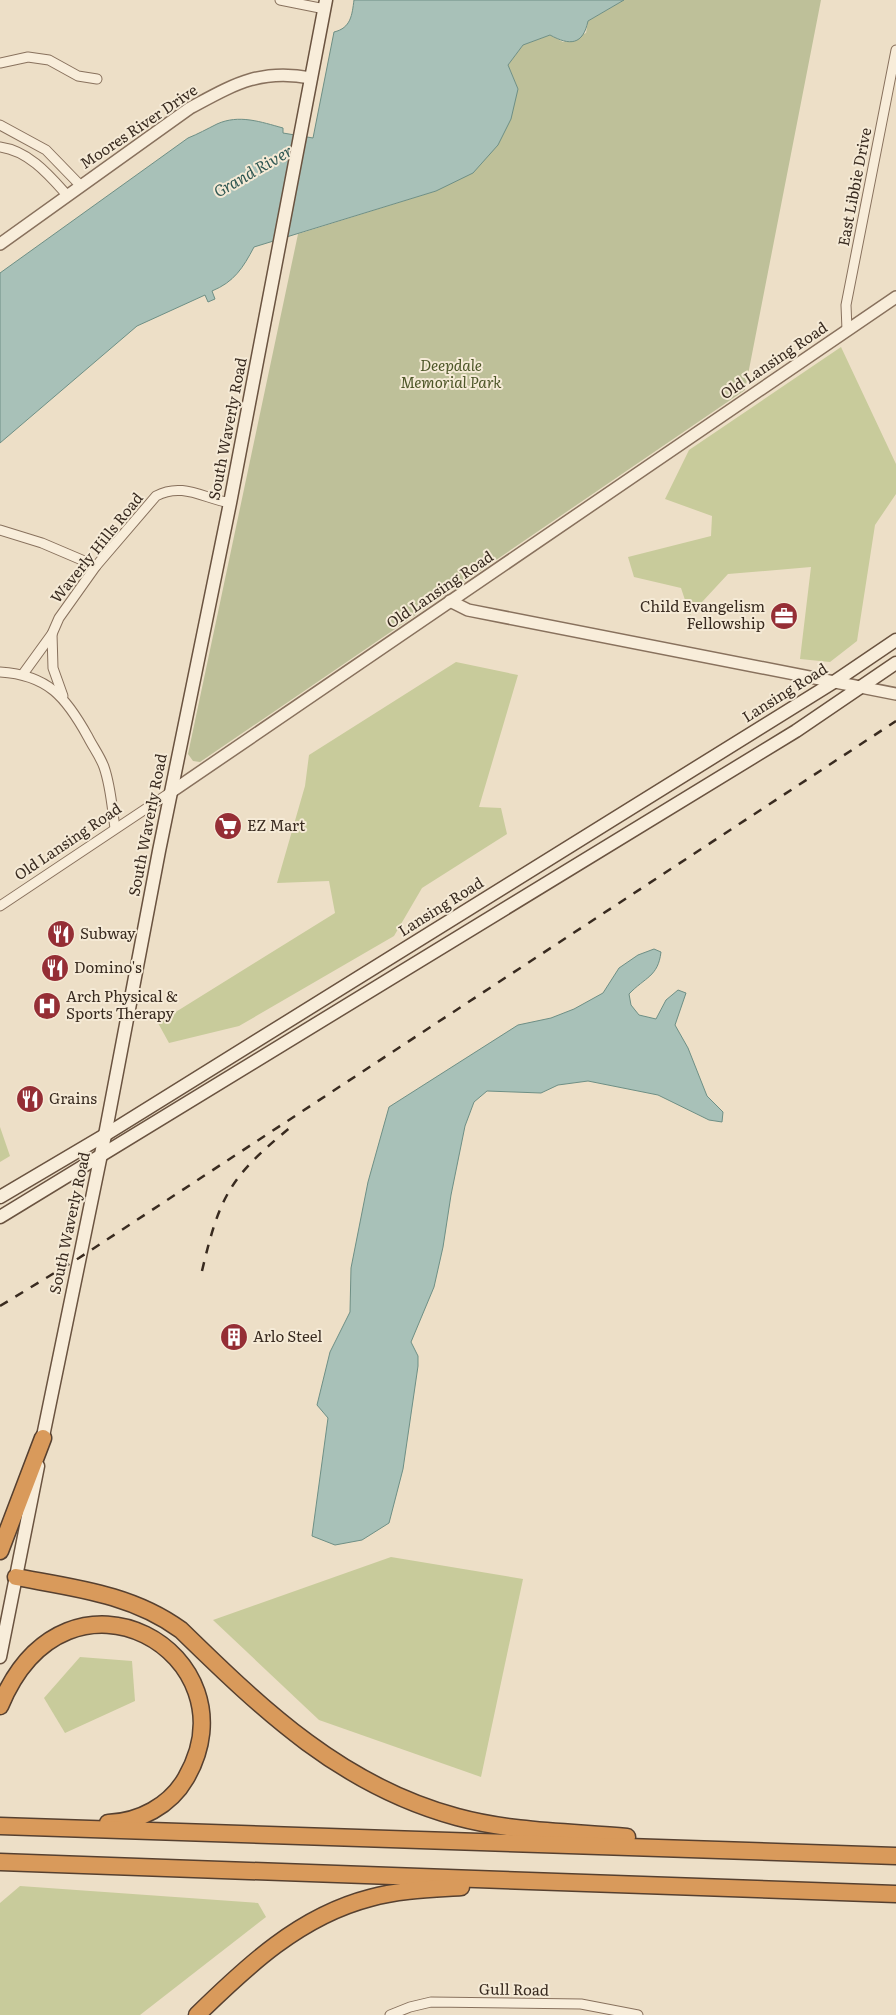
<svg xmlns="http://www.w3.org/2000/svg" width="896" height="2015" viewBox="0 0 896 2015" font-family="Literata,serif">
	<style>
		.green { fill: #c8cb9b }
		.cemetery { fill: #bec099 }
		.water { fill: #a8c1b8; stroke: #6e8f85 }
		.lines { fill: none; stroke-linecap: round; stroke-linejoin: round }
		.minor-casing { stroke: #88715d; stroke-width: 11 }
		.tertiary-casing { stroke: #88715d; stroke-width: 14 }
		.secondary-casing { stroke: #6a5340; stroke-width: 15 }
		.motorway-casing { stroke: #564030; stroke-width: 19 }
		.minor { stroke: #f8edda; stroke-width: 9 }
		.tertiary { stroke: #f8edda; stroke-width: 11 }
		.secondary { stroke: #f8edda; stroke-width: 12 }
		.motorway { stroke: #d99a5b; stroke-width: 16 }
		.rail { stroke: #392b20; stroke-width: 2.5; stroke-dasharray: 9 9; stroke-linecap: butt }
		.labels { text-anchor: middle; stroke-width: 4; stroke-linejoin: round; paint-order: stroke }
		.street-label { font-size: 15px; fill: #392b20; stroke: #f5ead6 }
		.park-label { font-size: 15px; font-style: italic; fill: #4c5527; stroke: #f5ead6 }
		.poi-label { font-size: 15px; fill: #392b20; stroke: #f5ead6; text-anchor: start }
		.water-label { font-size: 16px; font-style: italic; fill: #305853; stroke: #f5ead6 }
	</style>
	<rect width="100%" height="100%" fill="#eddfc7"/>
	<!-- green -->
	<g class="green">
		<polygon points="841,347 896,464 896,494 875,525 857,641 830,662 800,659 811,567 728,574 690,615 681,588 634,577 628,557 711,536 712,516 665,499 689,450"/>
		<polygon points="456,662 518,675 479,807 501,808 507,834 422,888 394,936 239,1026 169,1043 158,1023 335,913 329,881 277,883 305,786 309,755"/>
		<polygon points="0,1127 10,1156 0,1162"/>
		<polygon points="391,1557 523,1579 481,1777 319,1720 213,1620"/>
		<polygon points="80,1657 132,1661 135,1701 65,1733 44,1698"/>
		<polygon points="20,1886 258,1903 266,1917 140,2015 0,2015 0,1903"/>
	</g>
	<!-- cemetery -->
	<polygon class="cemetery" points="624,0 821,0 745,390 200,762 193,761 188,754 298,234 436,191 518,89 508,65 523,45 550,35 563,42 586,33 588,21"/>
	<!-- water -->
	<g class="water">
		<path d="M354 0H624L588 21C583 45 570 46 550 35L523 45 508 65 518 89 511 119 498 145 473 173 436 191 254 247C243 268 234 282 212 291L215 299 208 302 205 295 137 326 0 443V273L188 138C198 134 207 129 217 124 239 114 261 122 283 128V133L313 138 334 32C351 28 352 15 354 0Z"/>
		<path d="M654 949 661 952C658 977 645 977 629 994L631 1005 639 1015 656 1019 666 1000 678 990 686 993 675 1025 688 1048 707 1096 723 1112 722 1122 709 1120 658 1095 588 1081 558 1085 541 1093 487 1091 474 1102 465 1126 451 1195 443 1247 434 1287 411 1342 418 1356V1366L403 1469 389 1523 362 1540 335 1545 312 1536 328 1418 317 1405 330 1352 350 1312 351 1268 368 1182 389 1107 518 1025 551 1018 574 1009 603 993 619 968 638 955Z"/>
	</g>
	<g class="lines">
		<!-- minor casing -->
		<g class="minor-casing">
			<g id="minor">
				<polyline points="280,0 325,9"/>
				<polyline points="0,63 28,57 49,60 78,76 97,79"/>
				<polyline points="0,125 46,150 80,185"/>
				<path d="M0 147C29 151 49 175 67 195"/>
				<polyline points="847,330 846,305 896,50"/>
				<polyline points="0,530 42,543 96,566"/>
				<polyline points="52,634 53,668 63,696"/>
				<path d="M0 672C48 675 66 697 88 737 93 747 100 756 104 767 111 787 112 808 115 828"/>
				<path d="M23 674 52 634 59 618 96 566 156 496C182 482 203 498 230 503"/>
				<polyline points="0,906 171,792"/>
				<polyline points="390,2015 410,2007 431,2002 581,2004 638,2015"/>
			</g>
		</g>
		<!-- tertiary casing -->
		<g class="tertiary-casing">
			<g id="tertiary">
				<path d="M0 244 190 108C233 85 260 68 311 78"/>
				<polyline points="450,601 468,610 896,694"/>
				<polyline points="171,792 896,297"/>
			</g>
		</g>
		<!-- secondary casing -->
		<g class="secondary-casing">
			<g id="secondary">
				<polyline points="0,1197 105,1135 834,682 896,640"/>
				<polyline points="0,1217 796,731 896,663"/>
				<polyline points="41,1446 105,1135 159,851 230,503 326,0"/>
				<polyline points="0,1657 38,1466"/>
			</g>
		</g>
		<!-- motorway casing -->
		<g class="motorway-casing">
			<g id="motorway">
				<polyline points="0,1551 43,1438"/>
				<path d="M16 1577C74 1588 132 1594 181 1630 264 1711 342 1786 457 1817 512 1832 571 1832 627 1837"/>
				<path d="M0 1706C68 1543 257 1655 186 1778 170 1806 139 1822 108 1823"/>
				<polyline points="0,1826 896,1856"/>
				<polyline points="0,1862 896,1894"/>
				<path d="M197 2015C247 1966 300 1916 370 1898 399 1890 431 1889 461 1887"/>
			</g>
		</g>
		<!-- minor -->
		<use href="#minor" class="minor"/>
		<!-- tertiary -->
		<use href="#tertiary" class="tertiary"/>
		<!-- secondary -->
		<use href="#secondary" class="secondary"/>
		<!-- motorway -->
		<use href="#motorway" class="motorway"/>
		<!-- rail -->
		<g class="rail">
			<path d="M202 1271C220 1194 231 1176 292 1126"/>
			<polyline points="0,1306 79,1258 896,721"/>
		</g>
	</g>
	<!-- icons -->
	<defs>
		<g id="office-disc" transform="scale(1.4375)"><circle r="9.5" fill="#952e35" stroke="#f5ead6"/><path d="M-6-3h4V-5.5h4V-3h4V5H-6ZM-1-4.5V-3h2v-1.5ZM-6 0V1H6V0Z" fill="#fff"/></g>
		<g id="supermarket-disc" transform="scale(1.4375)"><circle r="9.5" fill="#952e35" stroke="#f5ead6"/><path d="M-6-5.5h2.5l.6 2H6L4.5 2H-2.5L-4.4-4H-6ZM-1.5 3.2a1.3 1.3 0 1 0 .1 0ZM3 3.2a1.3 1.3 0 1 0 .1 0Z" fill="#fff"/></g>
		<g id="restaurant-disc" transform="scale(1.4375)"><circle r="9.5" fill="#952e35" stroke="#f5ead6"/><path d="M-5-6h1v4h1v-4h1v4h1v-4h1v5L-1.5 .5V6h-2V.5L-5-1ZM5-6V6H3V1.5H1.5Q1.5-4 5-6Z" fill="#fff"/></g>
		<g id="hospital-disc" transform="scale(1.4375)"><circle r="9.5" fill="#952e35" stroke="#f5ead6"/><path d="M-5-5h3v3.5h4V-5h3V5h-3V1.5h-4V5h-3Z" fill="#fff"/></g>
		<g id="building-disc" transform="scale(1.4375)"><circle r="9.5" fill="#952e35" stroke="#f5ead6"/><path d="M-4-6H4V6H1V3H-1V6H-4ZM-2.5-4.3h1.7v1.8h-1.7ZM.8-4.3h1.7v1.8H.8ZM-2.5-1h1.7V.8h-1.7ZM.8-1h1.7V.8H.8Z" fill="#fff"/></g>
	</defs>
	<g fill-rule="evenodd">
		<use href="#office-disc" x="784" y="616"/>
		<use href="#supermarket-disc" x="228" y="826"/>
		<use href="#restaurant-disc" x="61" y="934"/>
		<use href="#restaurant-disc" x="55" y="968"/>
		<use href="#hospital-disc" x="47" y="1006"/>
		<use href="#restaurant-disc" x="30" y="1099"/>
		<use href="#building-disc" x="234" y="1337"/>
	</g>
	<g class="labels">
		<!-- street labels -->
		<g class="street-label">
			<text transform="translate(139 127) rotate(-34)" y="5">Moores River Drive</text>
			<text transform="translate(855 187) rotate(-79)" y="5">East Libbie Drive</text>
			<text transform="translate(774 361) rotate(-34)" y="5">Old Lansing Road</text>
			<text transform="translate(228 429) rotate(-79)" y="5">South Waverly Road</text>
			<text transform="translate(97 548) rotate(-51)" y="5">Waverly Hills Road</text>
			<text transform="translate(440 590) rotate(-34)" y="5">Old Lansing Road</text>
			<text transform="translate(785 693) rotate(-32)" y="5">Lansing Road</text>
			<text transform="translate(148 825) rotate(-79)" y="5">South Waverly Road</text>
			<text transform="translate(68 842) rotate(-34)" y="5">Old Lansing Road</text>
			<text transform="translate(441 907) rotate(-32)" y="5">Lansing Road</text>
			<text transform="translate(70 1223) rotate(-78)" y="5">South Waverly Road</text>
			<text transform="translate(514 1990) rotate(1)" y="5">Gull Road</text>
		</g>
		<!-- park labels -->
		<g class="park-label">
			<text x="451" y="371">Deepdale<tspan x="451" dy="17">Memorial Park</tspan></text>
		</g>
		<!-- poi labels -->
		<g class="poi-label">
			<text x="765" y="612" text-anchor="end">Child Evangelism<tspan x="765" dy="17">Fellowship</tspan></text>
			<text x="247" y="831">EZ Mart</text>
			<text x="80" y="939">Subway</text>
			<text x="74" y="973">Domino's</text>
			<text x="66" y="1002">Arch Physical &amp;<tspan x="66" dy="17">Sports Therapy</tspan></text>
			<text x="49" y="1104">Grains</text>
			<text x="253" y="1342">Arlo Steel</text>
		</g>
		<!-- water labels -->
		<g class="water-label">
			<text transform="translate(253 171) rotate(-30)" y="6">Grand River</text>
		</g>
	</g>
</svg>
